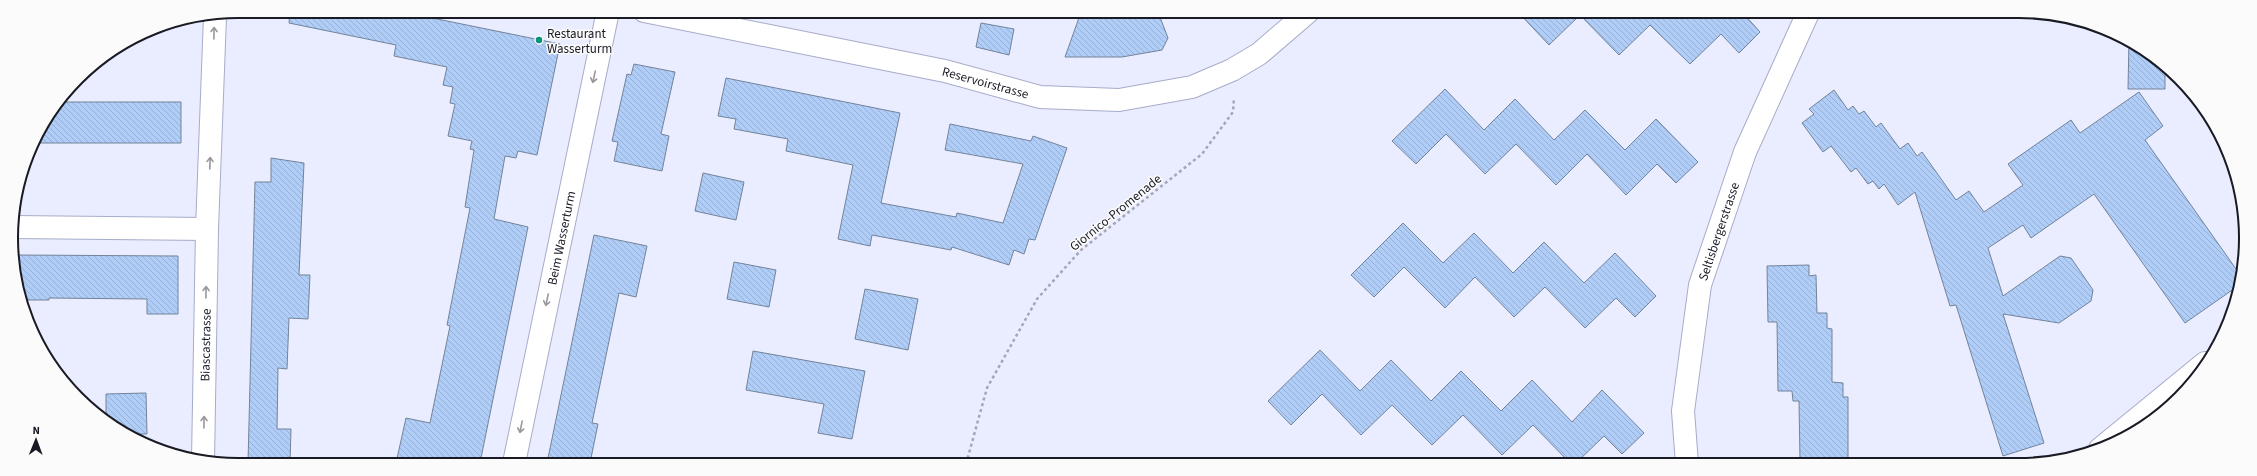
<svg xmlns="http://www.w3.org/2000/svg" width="2257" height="476" viewBox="0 0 2257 476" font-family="'Source Sans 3',sans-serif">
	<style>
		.building { fill: url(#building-back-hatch); stroke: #73839a }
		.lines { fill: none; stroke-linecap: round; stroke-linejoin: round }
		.minor-casing { stroke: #a7acc8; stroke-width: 24 }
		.path { stroke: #a4a6b5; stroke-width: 2.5; stroke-dasharray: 3 3; stroke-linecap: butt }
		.minor { stroke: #fff; stroke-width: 22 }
		.oneway { stroke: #98989c }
		.poi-dot { fill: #04927d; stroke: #fbfbfb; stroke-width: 1.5 }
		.labels { text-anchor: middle; stroke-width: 3; stroke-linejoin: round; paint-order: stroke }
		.poi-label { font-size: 13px; fill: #191a24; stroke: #fbfbfb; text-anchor: start }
		.street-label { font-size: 13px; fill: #191a24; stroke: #fbfbfb }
		.rim { fill: none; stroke: #191a24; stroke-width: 2 }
	</style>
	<defs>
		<pattern id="building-back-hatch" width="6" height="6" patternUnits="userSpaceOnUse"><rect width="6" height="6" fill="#afcdf7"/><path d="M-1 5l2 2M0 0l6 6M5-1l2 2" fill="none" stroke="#96afd4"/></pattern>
	</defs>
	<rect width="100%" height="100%" fill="#eaedff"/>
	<!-- building -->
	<g class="building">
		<polygon points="290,11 398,11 560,44 537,155 518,151 516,158 505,156 494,219 528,227 480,463 396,463 406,418 430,423 450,326 447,325 470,208 465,207 474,150 470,149 472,141 448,136 455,104 450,103 453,87 443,85 447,67 394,56 396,45 289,23"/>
		<polygon points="1081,12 1158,12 1168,38 1162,50 1139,54 1122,57 1065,57"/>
		<polygon points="1518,12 1743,13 1760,32 1739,53 1721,34 1690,64 1650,25 1619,55 1580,15 1549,45"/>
		<polygon points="981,23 1014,29 1009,55 976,47"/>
		<polygon points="2129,40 2165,70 2165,89 2128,89"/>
		<polygon points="634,64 675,72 661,134 669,136 662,171 614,161 618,142 612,141 627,74 631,75"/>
		<polygon points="726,78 900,113 881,203 956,217 957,213 1003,223 1023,164 945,150 950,124 1031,141 1033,136 1067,148 1035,240 1029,239 1024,254 1014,250 1009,265 952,247 951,250 872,235 870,246 838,239 853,165 786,151 788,139 734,129 736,119 718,116"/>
		<polygon points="1445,89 1484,130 1515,99 1554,140 1585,110 1625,150 1656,119 1698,162 1676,183 1657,164 1626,195 1587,154 1556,185 1516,144 1485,174 1446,134 1416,164 1392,141"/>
		<polygon points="1834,90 1848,110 1853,106 1859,114 1864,111 1876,127 1881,123 1900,149 1908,143 1917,156 1922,152 1956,200 1969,191 1984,212 2023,185 2008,164 2071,120 2080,133 2139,92 2163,126 2145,140 2241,276 2238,286 2185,323 2094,194 2031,238 2023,225 1988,248 2003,296 2060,256 2071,258 2093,290 2091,301 2059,323 2003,314 2044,443 2003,456 1956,305 1950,306 1915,192 1898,205 1884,184 1879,189 1873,181 1868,184 1856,168 1851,172 1831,146 1823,152 1802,123 1814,114 1809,109"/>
		<polygon points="61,102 181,102 181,143 34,143"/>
		<polygon points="271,158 304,163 299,275 310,275 308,319 289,318 287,369 278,368 277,429 291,429 290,463 248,463 255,182 271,182"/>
		<polygon points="703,173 744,182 736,220 695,211"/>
		<polygon points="1403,223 1443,263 1474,233 1513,273 1544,242 1584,283 1615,253 1656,296 1635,317 1616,298 1585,328 1545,287 1514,317 1475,277 1445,308 1404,267 1374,297 1351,275"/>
		<polygon points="594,235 647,246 636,297 619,293 592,423 598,424 590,463 547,463"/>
		<polygon points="16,255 178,256 178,314 147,314 147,299 49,298 49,300 22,300"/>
		<polygon points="734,262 776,270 769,307 727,299"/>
		<polygon points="1809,265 1809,276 1816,275 1817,313 1827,313 1827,328 1832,329 1832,382 1843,383 1843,397 1848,397 1848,464 1808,464 1808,461 1800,460 1799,401 1793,401 1792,391 1778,391 1777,322 1768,322 1767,266"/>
		<polygon points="865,289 918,299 908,350 855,339"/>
		<polygon points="1320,350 1360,391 1391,360 1431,401 1461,371 1501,411 1532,380 1572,422 1602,390 1644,433 1622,454 1604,436 1575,464 1571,464 1533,425 1502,455 1463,415 1432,445 1392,405 1361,435 1322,394 1291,425 1268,401"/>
		<polygon points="753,351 865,371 852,439 818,433 824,404 746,390"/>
		<polygon points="146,393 147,434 128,434 106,417 106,394"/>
	</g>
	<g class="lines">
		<!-- minor casing -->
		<g class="minor-casing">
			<g id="minor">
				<path id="s1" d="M644 11 945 71 1040 97 1119 100 1192 87 1232 70 1259 54 1308 12"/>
				<polyline points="12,227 207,229"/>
				<polyline points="2100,449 2205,363"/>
				<path id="s2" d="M203 461 207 229 215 16"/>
				<path id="s3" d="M514 463 608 11"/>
				<path id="s4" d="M1687 464 1683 411 1700 285 1745 152 1808 13"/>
			</g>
		</g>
		<!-- path -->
		<polyline class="path" points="966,464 987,388 1037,299 1081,250 1202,154 1233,112 1234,98"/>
		<!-- minor -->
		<use href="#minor" class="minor"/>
	</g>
	<!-- one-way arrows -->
	<defs><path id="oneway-shaft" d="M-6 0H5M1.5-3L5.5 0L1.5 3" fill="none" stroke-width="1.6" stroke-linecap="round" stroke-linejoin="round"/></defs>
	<g class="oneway">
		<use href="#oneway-shaft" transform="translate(214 33) rotate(-89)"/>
		<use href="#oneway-shaft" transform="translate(594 77) rotate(102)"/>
		<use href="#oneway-shaft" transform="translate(210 163) rotate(-88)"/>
		<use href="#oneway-shaft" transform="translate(206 292) rotate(-89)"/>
		<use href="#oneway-shaft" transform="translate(547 300) rotate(102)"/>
		<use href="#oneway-shaft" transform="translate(204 422) rotate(-89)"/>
		<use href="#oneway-shaft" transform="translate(521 427) rotate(101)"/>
	</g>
	<!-- markers -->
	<circle class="poi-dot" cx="539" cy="40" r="4"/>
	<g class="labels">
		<!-- poi labels -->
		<g class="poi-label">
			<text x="547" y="38">Restaurant<tspan x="547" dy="15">Wasserturm</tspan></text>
		</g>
		<!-- street labels -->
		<g class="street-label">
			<text dy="5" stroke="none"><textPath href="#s1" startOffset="349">Reservoirstrasse</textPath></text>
			<text transform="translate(1115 212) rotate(-39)" y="5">Giornico-Promenade</text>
			<text dy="5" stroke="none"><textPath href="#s4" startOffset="237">Seltisbergerstrasse</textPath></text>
			<text dy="5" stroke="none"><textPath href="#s3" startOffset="230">Beim Wasserturm</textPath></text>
			<text dy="5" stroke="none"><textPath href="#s2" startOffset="116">Biascastrasse</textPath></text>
		</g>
	</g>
	<!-- crop -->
	<path d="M0 0H2257V476H0ZM238 18H2019A220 220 0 0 1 2239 238V238A220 220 0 0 1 2019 458H238A220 220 0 0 1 18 238V238A220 220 0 0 1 238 18Z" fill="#fbfbfb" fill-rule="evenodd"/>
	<path class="rim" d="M238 18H2019A220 220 0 0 1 2239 238V238A220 220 0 0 1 2019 458H238A220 220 0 0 1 18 238V238A220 220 0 0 1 238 18Z"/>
	<!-- north arrow -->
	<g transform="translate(36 440) rotate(1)" stroke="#fbfbfb" stroke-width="3" paint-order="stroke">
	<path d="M0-3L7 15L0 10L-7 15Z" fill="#191a24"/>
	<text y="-6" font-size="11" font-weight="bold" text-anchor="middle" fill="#191a24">N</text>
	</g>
</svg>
